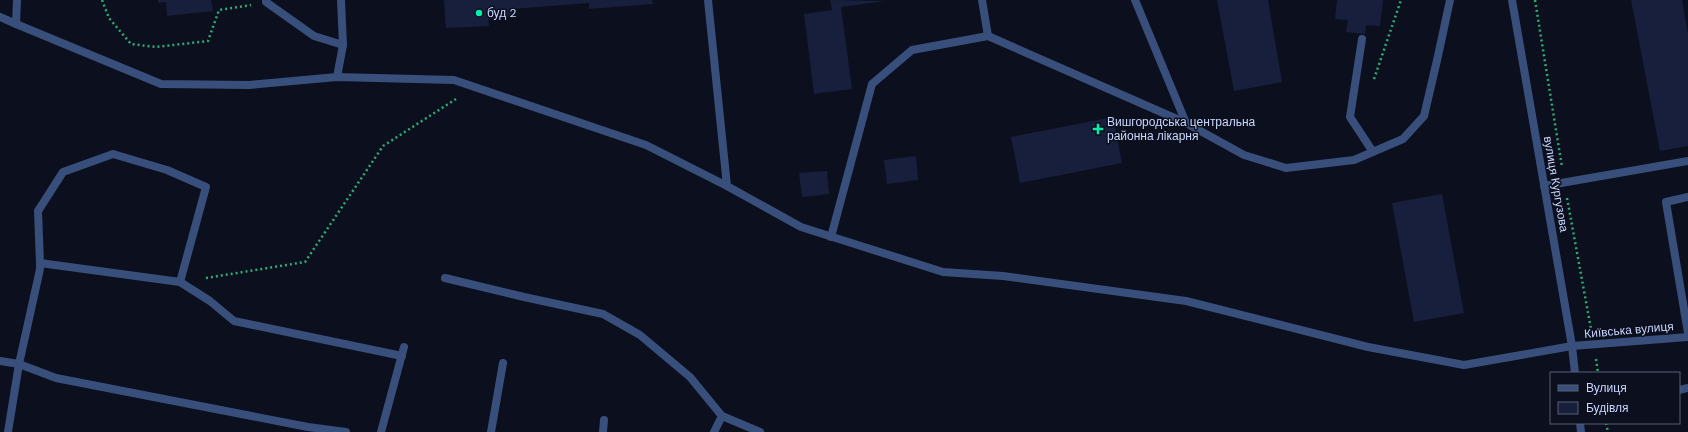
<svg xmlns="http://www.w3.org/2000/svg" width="1688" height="432" viewBox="0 0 1688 432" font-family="'DM Sans',sans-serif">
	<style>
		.building { fill: #181f3d }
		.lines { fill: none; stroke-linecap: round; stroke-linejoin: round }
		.path { stroke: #2fab75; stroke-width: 2.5; stroke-dasharray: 2 3; stroke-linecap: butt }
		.lane { stroke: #384e7b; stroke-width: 8 }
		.street { stroke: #384e7b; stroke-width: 8 }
		.poi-dot { fill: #05edad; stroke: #0c0f1d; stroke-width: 1.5 }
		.labels { text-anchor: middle; stroke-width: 3; stroke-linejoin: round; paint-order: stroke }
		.poi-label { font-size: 12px; fill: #c9d6fe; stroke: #0c0f1d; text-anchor: start }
		.street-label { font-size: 12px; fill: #c9d6fe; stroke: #0c0f1d }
	</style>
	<rect width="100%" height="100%" fill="#0c0f1d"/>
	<!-- building -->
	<g class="building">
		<polygon points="158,0 211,0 213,11 167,16 166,2 158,3"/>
		<polygon points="444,0 652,0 653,4 589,9 589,3 512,9 513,17 488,19 489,26 446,28"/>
		<polygon points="830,0 885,1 841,7 852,89 814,94 804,14 832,10"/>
		<polygon points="1217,0 1268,0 1282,82 1234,91"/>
		<polygon points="1337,0 1383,0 1380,26 1366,25 1365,34 1346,32 1348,20 1335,19"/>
		<polygon points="1631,0 1682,0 1688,34 1688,146 1660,151"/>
		<polygon points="1113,117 1122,163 1020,183 1011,137"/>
		<polygon points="916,156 918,180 887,184 884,160"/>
		<polygon points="827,171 829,194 802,197 799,173"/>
		<polygon points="1442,194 1464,313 1414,322 1392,203"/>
	</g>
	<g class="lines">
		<!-- path -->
		<g class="path">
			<polyline points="102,0 109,18 131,44 156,47 208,41 219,10 251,5"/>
			<polyline points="1535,0 1562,167"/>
			<polyline points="1374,79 1401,0"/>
			<polyline points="1567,198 1591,329"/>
			<polyline points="206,278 305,262 383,146 456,99"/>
			<polyline points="1596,359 1598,373"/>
			<polyline points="1606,423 1608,432"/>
		</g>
		<!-- lane -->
		<g class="lane">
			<polyline points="266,0 266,2 314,36 343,45 337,77"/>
			<polyline points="341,0 343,45"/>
			<polyline points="982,0 988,36"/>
			<polyline points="1135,0 1186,123 1244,155 1286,168 1354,160 1403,139 1424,116 1438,56 1450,0"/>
			<polyline points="0,17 16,24 17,0"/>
			<polyline points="1362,39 1350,117 1373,152"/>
			<polyline points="1544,186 1688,161"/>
			<polyline points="1688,197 1666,202 1688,333"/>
			<polyline points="831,237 872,84 912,50 988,36 1186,123"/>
			<polyline points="445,278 524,297 603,314 640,335 690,377 722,416 714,432"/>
			<polyline points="180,282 210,301 234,321 402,356"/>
			<polyline points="0,361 19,364 56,378 308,427 346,432"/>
			<polyline points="1679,390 1688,388"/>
			<polyline points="722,416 760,432"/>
			<polyline points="8,432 19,364 40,269 40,263 38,211 63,172 113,154 167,170 206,187 180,282 40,263"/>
			<polyline points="381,432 404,347"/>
			<polyline points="491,432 503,363"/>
			<polyline points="603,432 604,420"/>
		</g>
		<!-- street -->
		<g class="street">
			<polyline points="708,0 727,186 801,227 943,272 1003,276 1186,301 1368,347 1464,365 1572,346 1688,337"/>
			<polyline points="1512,0 1572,346 1575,373"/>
			<polyline points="16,24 161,84 249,85 337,77 454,80 646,145 727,186"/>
			<polyline points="1580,423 1581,432"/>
		</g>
	</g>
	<!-- markers -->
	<g class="poi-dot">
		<circle cx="479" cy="13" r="4"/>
		<path d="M1096 123h4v4h4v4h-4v4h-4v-4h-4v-4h4z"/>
	</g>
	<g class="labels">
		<!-- poi labels -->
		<g class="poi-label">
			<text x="487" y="17">буд 2</text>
			<text x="1107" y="126">Вишгородська центральна<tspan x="1107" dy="14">районна лікарня</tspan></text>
		</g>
		<!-- street labels -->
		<g class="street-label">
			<text transform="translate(1556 184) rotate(80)" y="4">вулиця Кургузова</text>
			<text transform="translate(1629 330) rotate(-5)" y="4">Київська вулиця</text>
		</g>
	</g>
	<!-- legend -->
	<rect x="1550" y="372" width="130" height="52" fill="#0c0f1d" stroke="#585f77"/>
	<rect x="1558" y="385" width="20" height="6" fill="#384e7b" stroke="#585f77"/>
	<text x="1586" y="392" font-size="12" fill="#c9d6fe">Вулиця</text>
	<rect x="1558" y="402" width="20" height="12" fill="#181f3d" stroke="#585f77"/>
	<text x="1586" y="412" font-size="12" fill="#c9d6fe">Будівля</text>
</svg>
